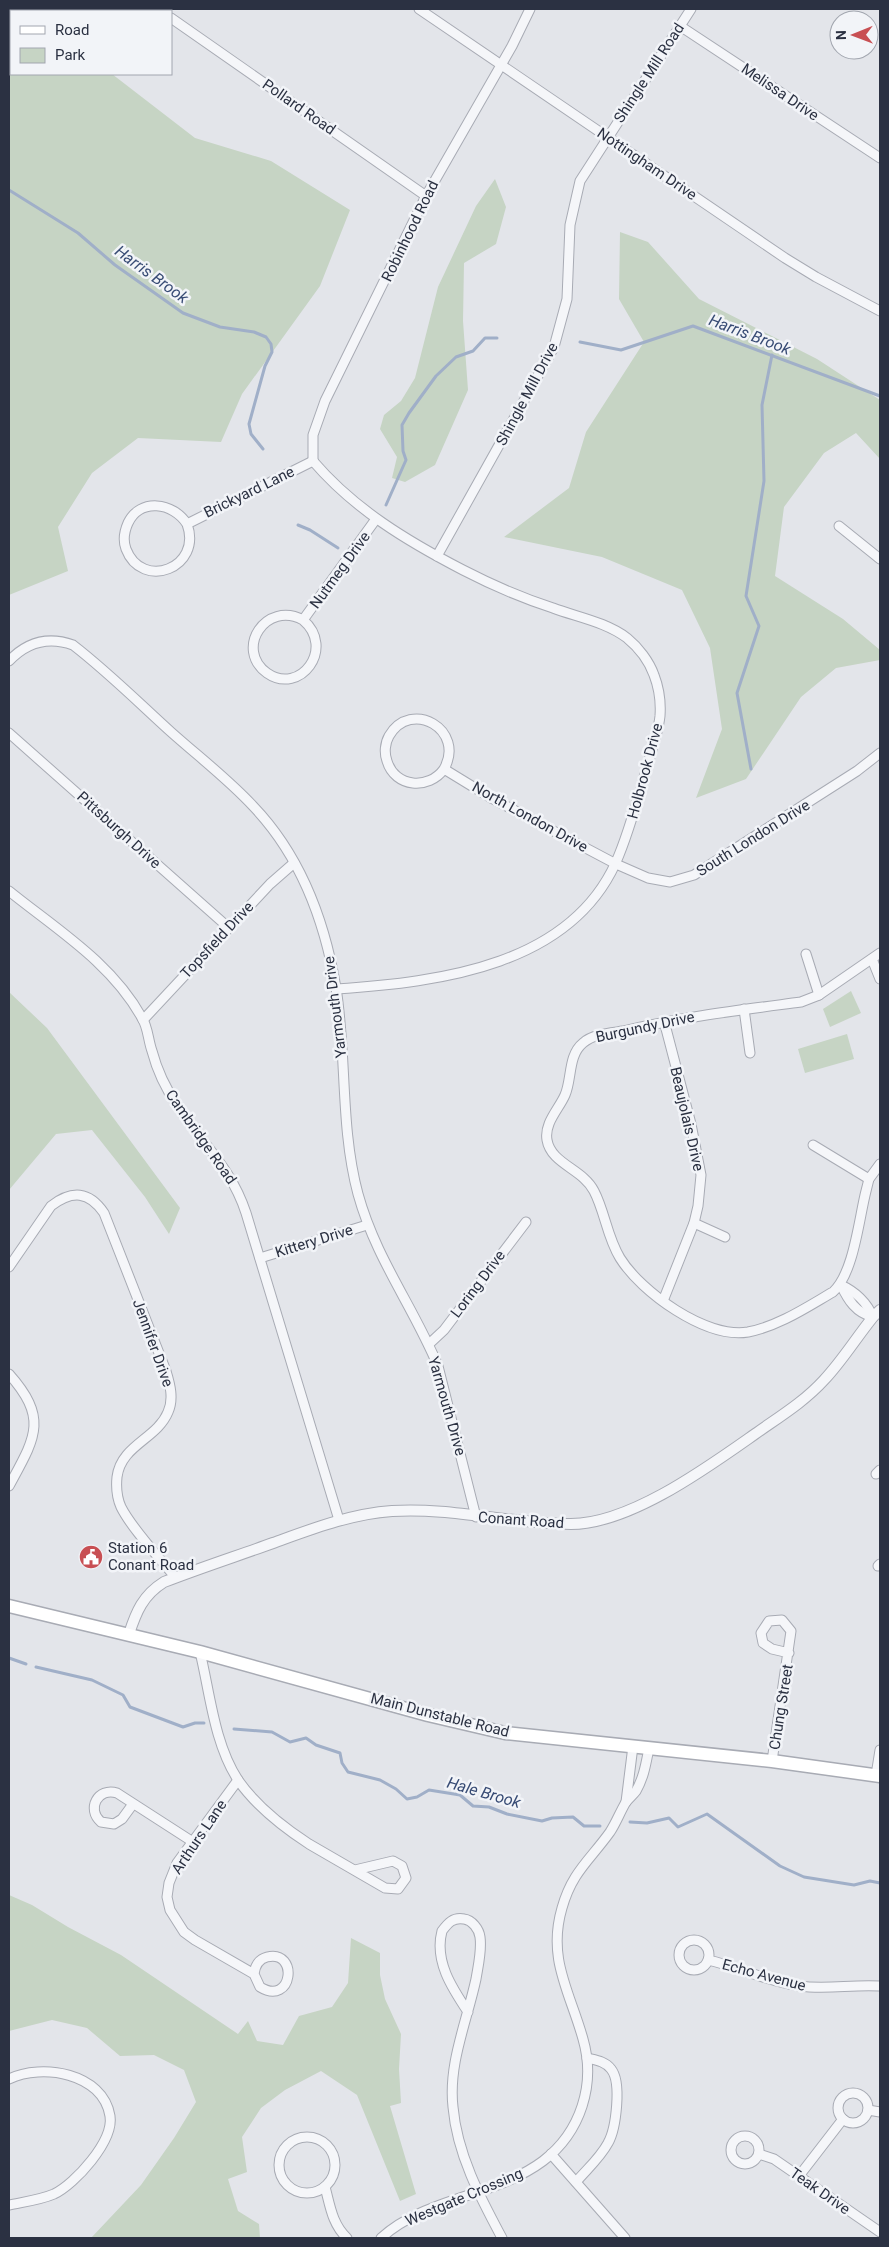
<svg xmlns="http://www.w3.org/2000/svg" width="889" height="2247" viewBox="0 0 889 2247" font-family="Roboto,sans-serif">
	<style>
		.green { fill: #c6d4c4 }
		.lines { fill: none; stroke-linecap: round; stroke-linejoin: round }
		.stream { stroke: #a0afc8; stroke-width: 3 }
		.minor-casing { stroke: #a8abb4; stroke-width: 11 }
		.tertiary-casing { stroke: #a8abb4; stroke-width: 12 }
		.secondary-casing { stroke: #a8abb4; stroke-width: 15 }
		.minor { stroke: #f5f6f9; stroke-width: 9 }
		.tertiary { stroke: #f5f6f9; stroke-width: 10 }
		.secondary { stroke: #fff; stroke-width: 12 }
		.labels { text-anchor: middle; stroke-width: 5; stroke-linejoin: round; paint-order: stroke }
		.street-label { font-size: 15px; fill: #2b3142; stroke: #f2f4f8 }
		.poi-label { font-size: 15px; fill: #2b3142; stroke: #f2f4f8; text-anchor: start }
		.water-label { font-size: 16px; font-style: italic; fill: #374b74; stroke: #f2f4f8 }
	</style>
	<rect width="100%" height="100%" fill="#e3e5ea"/>
	<!-- green -->
	<g class="green">
		<polygon points="9,9 34,9 36,11 11,11 11,74 112,74 195,138 271,161 350,210 320,286 242,394 221,442 138,438 92,473 58,527 68,571 9,595"/>
		<polygon points="495,179 506,207 496,244 464,263 463,321 468,390 435,465 405,482 392,478 397,457 380,429 384,415 401,401 415,378 438,287 476,206"/>
		<polygon points="620,232 648,242 699,299 817,359 880,400 880,459 856,433 824,453 784,507 775,576 843,619 880,650 880,660 836,668 801,697 746,779 696,798 722,729 710,648 682,590 602,557 504,537 569,488 586,432 644,342 619,299"/>
		<polygon points="851,991 861,1013 830,1027 823,1009"/>
		<polygon points="9,992 47,1028 180,1208 169,1234 145,1197 92,1130 56,1134 9,1190"/>
		<polygon points="847,1034 854,1059 805,1073 798,1049"/>
		<polygon points="9,1895 32,1905 68,1927 121,1955 238,2034 248,2021 257,2041 283,2045 299,2016 332,2007 348,1983 351,1938 380,1953 380,1975 385,1999 401,2034 399,2069 401,2103 390,2106 416,2194 400,2201 357,2095 321,2071 285,2090 261,2108 242,2137 247,2172 228,2179 238,2211 259,2224 260,2238 91,2238 141,2185 174,2138 196,2102 184,2070 154,2055 120,2056 87,2028 52,2020 9,2031"/>
	</g>
	<g class="lines">
		<!-- stream -->
		<g class="stream">
			<polyline points="9,190 78,233 115,265 183,313 220,327 254,332 266,337 271,344 272,352 265,366 249,424 251,434 263,449"/>
			<polyline points="580,342 621,350 693,326 880,396"/>
			<polyline points="386,505 406,460 403,451 402,425 409,413 436,376 456,357 473,351 485,338 497,338"/>
			<polyline points="298,525 310,530 338,548"/>
			<polyline points="751,769 737,693 759,626 746,596 764,481 762,405 772,355"/>
			<polyline points="9,1658 26,1664"/>
			<polyline points="36,1667 92,1680 123,1695 130,1707 183,1727 195,1723 204,1723"/>
			<polyline points="234,1729 272,1732 290,1742 306,1738 316,1745 340,1753 342,1763 348,1772 380,1780 396,1789 407,1799 417,1797 429,1790 460,1795 473,1806 489,1807 507,1814 542,1821 552,1818 573,1817 584,1826 600,1826"/>
			<polyline points="630,1822 647,1823 669,1818 678,1827 707,1814 780,1866 804,1877 854,1885 870,1881 880,1883"/>
		</g>
		<!-- minor casing -->
		<g class="minor-casing">
			<g id="minor">
				<polyline points="157,9 161,11"/>
				<polyline points="419,9 785,258 816,277 880,311"/>
				<polyline points="171,18 426,196"/>
				<polyline points="680,26 880,158"/>
				<path d="M313 461C354 509 407 541 463 570 492 585 522 598 553 608 577 617 606 622 627 638 638 647 649 661 654 675 659 688 661 702 660 716 658 734 651 753 646 770 638 799 630 828 619 855 575 966 440 982 336 989"/>
				<polyline points="313,461 313,435 325,401 426,196 512,46 530,9"/>
				<path d="M187 524C203 568 142 591 126 549 123 541 124 532 128 523 140 498 173 502 187 524L313 461"/>
				<polyline points="839,526 880,559"/>
				<polyline points="437,556 554,347 567,299 570,225 580,181 691,9"/>
				<path d="M303 620C336 648 300 696 267 673 234 649 266 600 303 620L376 519"/>
				<path d="M9 661C27 642 48 636 73 645 108 672 139 703 171 732 199 757 228 779 253 806 300 855 325 922 336 988 347 1056 340 1127 358 1194 376 1259 413 1306 438 1366L476 1517"/>
				<polyline points="9,733 229,928"/>
				<path d="M444 769C466 730 411 698 389 736 385 743 384 753 387 761 395 788 429 790 444 769L493 799 616 864 648 878 670 882 694 875 857 771 880 753"/>
				<path d="M9 891C56 929 112 963 142 1018 148 1027 148 1040 152 1051 157 1070 166 1089 177 1105 202 1144 231 1167 246 1213L339 1520"/>
				<path d="M880 953 819 995 801 1002C741 1010 682 1017 623 1031 610 1033 593 1034 583 1043 568 1055 572 1079 565 1095 559 1109 544 1123 547 1140 551 1164 583 1169 594 1191 605 1212 607 1237 620 1258 641 1292 706 1339 748 1332 779 1326 807 1307 833 1292 854 1273 859 1218 866 1191L869 1179 880 1164"/>
				<polyline points="806,954 819,995"/>
				<polyline points="872,959 880,979"/>
				<polyline points="744,1009 750,1053"/>
				<polyline points="143,1020 270,884 294,863"/>
				<polyline points="813,1145 869,1179"/>
				<polyline points="694,1223 725,1237"/>
				<polyline points="260,1258 367,1225"/>
				<path d="M9 1267 51 1206C72 1190 89 1191 104 1213L166 1371C170 1384 174 1399 168 1412 157 1439 121 1445 117 1477 116 1487 117 1498 121 1507 132 1529 159 1557 175 1577"/>
				<path d="M841 1285C848 1300 856 1313 873 1317"/>
				<path d="M841 1285C856 1292 866 1301 873 1317"/>
				<polyline points="663,1301 694,1223 698,1206 701,1175 691,1124 664,1021"/>
				<polyline points="429,1344 444,1330 526,1222"/>
				<path d="M9 1374C49 1419 35 1438 9 1486"/>
				<polyline points="876,1474 880,1470"/>
				<polyline points="878,1566 880,1564"/>
				<path d="M200 1652C210 1693 214 1743 238 1780 256 1806 283 1827 309 1844L385 1888 398 1889 406 1878 402 1866 393 1861 355 1870"/>
				<polyline points="772,1761 791,1631 782,1620 769,1621 761,1633 763,1643 772,1649 789,1653"/>
				<polyline points="876,1775 880,1750"/>
				<path d="M238 1780 177 1863 169 1883 167 1897 170 1910 184 1932 195 1940 254 1974 260 1987C293 2007 299 1949 267 1957 259 1959 255 1966 254 1974"/>
				<polyline points="626,1802 633,1746"/>
				<path d="M133 1804 122 1819 114 1824 101 1822C86 1809 98 1787 117 1793L193 1842"/>
				<circle cx="694" cy="1955" r="15"/>
				<path d="M708 1960C739 1967 768 1982 800 1986 826 1990 853 1984 880 1986"/>
				<path d="M468 2012C452 1988 434 1961 442 1931 448 1923 453 1917 464 1919 472 1920 479 1929 480 1937 482 1951 478 1966 476 1979 467 2021 448 2064 453 2107 457 2154 480 2197 502 2238"/>
				<path d="M9 2079C42 2063 103 2073 110 2116 114 2141 75 2184 54 2194 40 2200 23 2202 9 2205"/>
				<circle cx="853" cy="2108" r="15"/>
				<polyline points="868,2110 880,2112"/>
				<circle cx="745" cy="2150" r="14"/>
				<circle cx="307" cy="2165" r="28"/>
				<polyline points="551,2154 625,2238"/>
				<polyline points="759,2154 774,2159 880,2232"/>
				<polyline points="799,2176 843,2119"/>
				<path d="M576 2182C587 2169 600 2158 608 2143 616 2129 622 2082 611 2069 605 2061 595 2060 587 2058"/>
				<path d="M325 2187C330 2205 332 2224 347 2238"/>
				<path d="M381 2238C426 2197 495 2197 543 2161 581 2132 596 2084 583 2039 570 1992 547 1959 562 1908 572 1872 590 1860 610 1832 616 1823 620 1812 626 1802 629 1798 633 1795 636 1791 644 1777 646 1763 649 1748"/>
			</g>
		</g>
		<!-- tertiary casing -->
		<g class="tertiary-casing">
			<path id="tertiary" d="M129 1634C136 1612 143 1595 164 1582 200 1568 237 1556 273 1543 312 1529 350 1514 392 1511 451 1507 511 1524 571 1524 630 1524 708 1467 755 1434 779 1417 804 1402 824 1380 842 1361 856 1338 873 1317L880 1310"/>
		</g>
		<!-- secondary casing -->
		<g class="secondary-casing">
			<polyline id="secondary" points="9,1606 200,1652 428,1715 505,1733 772,1761 880,1776"/>
		</g>
		<!-- minor -->
		<use href="#minor" class="minor"/>
		<!-- tertiary -->
		<use href="#tertiary" class="tertiary"/>
		<!-- secondary -->
		<use href="#secondary" class="secondary"/>
	</g>
	<!-- icons -->
	<defs>
		<g id="civic-disc" transform="scale(1.25)"><circle r="9.5" fill="#c84f53" stroke="#f2f4f8"/><path d="M-.6-6.5H3V-4.5H.6V-3L4-1V1h2V6H-6V1h2V-1L-.6-3ZM-1.2 2.5V6h2.4V2.5Z" fill="#fff"/></g>
	</defs>
	<g fill-rule="evenodd">
		<use href="#civic-disc" x="91" y="1557"/>
	</g>
	<g class="labels">
		<!-- street labels -->
		<g class="street-label">
			<text transform="translate(649 73) rotate(-57)" y="5">Shingle Mill Road</text>
			<text transform="translate(780 92) rotate(34)" y="5">Melissa Drive</text>
			<text transform="translate(299 107) rotate(35)" y="5">Pollard Road</text>
			<text transform="translate(647 164) rotate(34)" y="5">Nottingham Drive</text>
			<text transform="translate(410 231) rotate(-64)" y="5">Robinhood Road</text>
			<text transform="translate(527 394) rotate(-62)" y="5">Shingle Mill Drive</text>
			<text transform="translate(249 492) rotate(-26)" y="5">Brickyard Lane</text>
			<text transform="translate(340 570) rotate(-54)" y="5">Nutmeg Drive</text>
			<text transform="translate(645 771) rotate(-75)" y="5">Holbrook Drive</text>
			<text transform="translate(530 817) rotate(29)" y="5">North London Drive</text>
			<text transform="translate(119 830) rotate(42)" y="5">Pittsburgh Drive</text>
			<text transform="translate(753 838) rotate(-32)" y="5">South London Drive</text>
			<text transform="translate(217 940) rotate(-47)" y="5">Topsfield Drive</text>
			<text transform="translate(335 1007) rotate(-97)" y="5">Yarmouth Drive</text>
			<text transform="translate(645 1027) rotate(-12)" y="5">Burgundy Drive</text>
			<text transform="translate(687 1119) rotate(77)" y="5">Beaujolais Drive</text>
			<text transform="translate(201 1137) rotate(55)" y="5">Cambridge Road</text>
			<text transform="translate(314 1241) rotate(-17)" y="5">Kittery Drive</text>
			<text transform="translate(478 1284) rotate(-53)" y="5">Loring Drive</text>
			<text transform="translate(153 1343) rotate(70)" y="5">Jennifer Drive</text>
			<text transform="translate(447 1406) rotate(74)" y="5">Yarmouth Drive</text>
			<text transform="translate(521 1520) rotate(4)" y="5">Conant Road</text>
			<text transform="translate(781 1707) rotate(-81)" y="5">Chung Street</text>
			<text transform="translate(440 1715) rotate(14)" y="5">Main Dunstable Road</text>
			<text transform="translate(199 1837) rotate(-56)" y="5">Arthurs Lane</text>
			<text transform="translate(764 1975) rotate(15)" y="5">Echo Avenue</text>
			<text transform="translate(820 2191) rotate(35)" y="5">Teak Drive</text>
			<text transform="translate(464 2197) rotate(-23)" y="5">Westgate Crossing</text>
		</g>
		<!-- poi labels -->
		<g class="poi-label">
			<text x="108" y="1553">Station 6<tspan x="108" dy="17">Conant Road</tspan></text>
		</g>
		<!-- water labels -->
		<g class="water-label">
			<text transform="translate(152 274) rotate(36)" y="6">Harris Brook</text>
			<text transform="translate(750 334) rotate(21)" y="6">Harris Brook</text>
			<text transform="translate(484 1792) rotate(16)" y="6">Hale Brook</text>
		</g>
	</g>
	<!-- border -->
	<rect width="889" height="2247" fill="none" stroke="#2b3142" stroke-width="20"/>
	<!-- legend -->
	<rect x="10" y="10" width="162" height="65" fill="#f2f4f8" stroke="#a2a6af"/>
	<rect x="20" y="26" width="25" height="8" fill="#ffffff" stroke="#a2a6af"/>
	<text x="55" y="35" font-size="15" fill="#2b3142">Road</text>
	<rect x="20" y="48" width="25" height="15" fill="#c6d4c4" stroke="#a2a6af"/>
	<text x="55" y="60" font-size="15" fill="#2b3142">Park</text>
	<!-- north arrow -->
	<g transform="translate(854 35) rotate(269)"><circle r="24" fill="#f2f4f8" stroke="#a2a6af"/>
	<path d="M0-4L9 19L0 12L-9 19Z" fill="#c84f53"/>
	<text y="-8" font-size="14" font-weight="bold" text-anchor="middle" fill="#2b3142">N</text>
	</g>
</svg>
